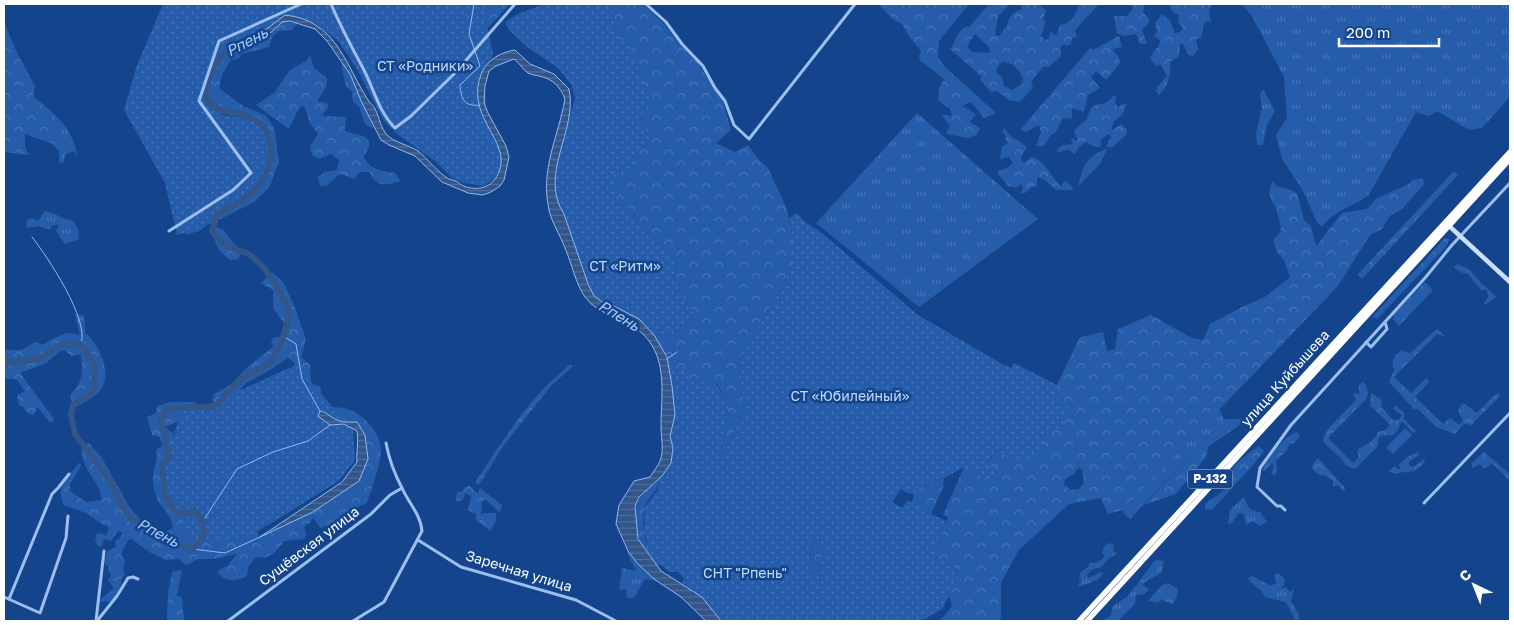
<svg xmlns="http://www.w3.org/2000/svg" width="1514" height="625" viewBox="0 0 1514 625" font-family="'Golos Text',sans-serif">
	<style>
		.grass { fill: url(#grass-tufts) }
		.forest { fill: url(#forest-crowns); fill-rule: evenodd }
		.park { fill: #265daa }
		.garden { fill: url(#garden-dots); fill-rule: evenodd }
		.water { fill: url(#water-rules); stroke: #8ebaf3 }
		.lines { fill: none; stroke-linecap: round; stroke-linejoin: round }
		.stream { stroke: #8ebaf3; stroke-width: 1 }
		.river { stroke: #32558a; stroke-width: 6 }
		.street { stroke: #9dbff0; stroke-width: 3 }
		.secondary { stroke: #cbdefb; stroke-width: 4.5 }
		.highway { stroke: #fff; stroke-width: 5.5 }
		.labels { text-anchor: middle; stroke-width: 5; stroke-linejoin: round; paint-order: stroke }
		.shield { fill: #14448b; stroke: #b8c7dc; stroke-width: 1 }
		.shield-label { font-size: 12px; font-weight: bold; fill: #fff }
		.park-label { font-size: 14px; fill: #c3dbfb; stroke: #14448b }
		.street-label { font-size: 14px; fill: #fff; stroke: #14448b }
		.water-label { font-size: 15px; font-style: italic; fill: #a8caf7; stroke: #14448b }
	</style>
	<defs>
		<pattern id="grass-tufts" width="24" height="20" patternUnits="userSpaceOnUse" patternTransform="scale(1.25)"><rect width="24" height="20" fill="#265daa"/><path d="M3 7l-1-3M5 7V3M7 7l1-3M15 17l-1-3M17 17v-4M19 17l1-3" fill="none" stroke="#4775b7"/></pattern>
		<pattern id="forest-crowns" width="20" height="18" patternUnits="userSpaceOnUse" patternTransform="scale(1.25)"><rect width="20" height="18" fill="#265daa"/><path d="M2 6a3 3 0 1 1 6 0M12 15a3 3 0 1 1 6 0" fill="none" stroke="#4775b7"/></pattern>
		<pattern id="garden-dots" width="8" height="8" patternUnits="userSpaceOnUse" patternTransform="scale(1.25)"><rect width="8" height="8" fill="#265daa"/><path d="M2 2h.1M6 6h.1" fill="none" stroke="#4775b7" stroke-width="1.8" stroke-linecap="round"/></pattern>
		<pattern id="water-rules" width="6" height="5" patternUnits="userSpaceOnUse" patternTransform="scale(1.25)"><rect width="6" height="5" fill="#32558a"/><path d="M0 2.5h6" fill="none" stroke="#516e9c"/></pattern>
	</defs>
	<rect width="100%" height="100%" fill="#14448b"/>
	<!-- grass -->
	<g class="grass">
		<path d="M1242 4H1510V97L1482 128 1469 130 1437 111 1428 116 1416 112 1368 196C1351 207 1335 210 1322 227L1317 222 1302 189 1282 159 1276 135 1287 118 1284 77 1252 16Z"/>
		<polygon points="1263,89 1275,111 1267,125 1263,145 1257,145 1256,133 1262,108 1260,94"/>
		<path d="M52 112C66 124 75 140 78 158L74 151 66 154 63 163 59 162V151L53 144 25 134 49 133 56 120Z"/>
		<polygon points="917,113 1038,219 919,307 816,223"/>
		<path d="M45 211C55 213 63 219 73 221L78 229 79 239 65 244 56 231 59 225H52L50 230 39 226 26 228 27 220 32 218 38 221Z"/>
		<polygon points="1219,409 1224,419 1130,519 1124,514 1123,510"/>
		<path d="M1244 497C1247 507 1250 511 1260 512L1267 522 1260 526 1253 521 1246 525 1244 514 1238 513 1232 523 1228 524 1230 510Z"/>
		<polygon points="1110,543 1114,545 1113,551 1117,554 1109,558 1101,567 1091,570 1087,575 1089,578 1101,572 1103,574 1097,580 1079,587 1078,585 1082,580 1079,579 1080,573 1089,566 1089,563 1098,562 1105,557 1102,552 1105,545"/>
		<polygon points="628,551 637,563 657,581 645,579 634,598 627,598 626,589 619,590 622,568 636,571 627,553"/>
		<polygon points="1155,560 1164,561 1161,573 1142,584 1149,590 1144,594 1136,595 1135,604 1118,621 1103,621 1111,615 1113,606 1128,596"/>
		<path d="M1278 573 1285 579 1284 585 1280 589 1286 587 1290 592 1294 589 1291 601 1299 615V621L1295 620 1286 602 1265 597C1262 588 1252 586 1248 578L1252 576 1271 586 1276 583 1274 575Z"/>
	</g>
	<!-- forest -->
	<g class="forest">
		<polygon points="458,4 510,4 482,34"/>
		<polygon points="611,4 643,4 664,24 680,45 698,63 723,102 731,130 716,143 735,152 748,145 758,159 768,168 787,209 794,242 794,262 784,285 740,355 744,411 724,454 721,454 727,426 728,405 717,384 689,380 671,370 674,387 672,386 667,357 654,335 673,334 695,315 680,293 675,263 648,229 620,201 612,175 627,172 649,136 639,118 630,46 616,36"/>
		<polygon points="878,4 969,4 939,41 938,57 945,67 996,113 984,118 971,102 962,106 976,114 970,122 980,128 977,135 969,138 946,134 950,126 941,114 952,116 950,109 938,100 939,89 944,79 921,61 919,57 921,51 908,35 902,24 894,20"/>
		<path d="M989 4H1010L998 16 995 35 1000 36 1004 29 1007 27C1008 17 1013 12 1023 9L1019 4H1028L1033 7 1031 4H1037L1046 10 1043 20 1046 21 1041 36 1046 40 1049 39 1050 31 1056 36 1060 25C1075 22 1073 15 1080 4H1099L1075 30 1077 37 1072 38 1071 44 1067 46 1063 44 1060 48 1061 56 1049 67H1043L1031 82 1033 87 1023 99 1018 102 1009 100 997 91 991 92 980 80 982 77 950 49 953 45 956 37 963 28 970 26ZM975 34 989 47 990 53 972 52 968 47 969 43ZM1002 62C1012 62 1020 69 1023 79L1022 84 1012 90 1004 86 1002 77 996 72 998 66Z"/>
		<polygon points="1131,4 1145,4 1143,12 1150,21 1142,30 1147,44 1140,44 1136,34 1124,36 1117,33 1114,16 1127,16 1133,8"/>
		<path d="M1174 4H1211L1209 12 1211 23 1207 21 1204 23 1201 38 1196 39 1198 49 1193 56 1188 55 1183 44H1180L1179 56 1170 62C1171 74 1168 87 1159 95L1156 91 1158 86 1167 76 1161 65 1156 66 1150 58C1153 51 1160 47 1160 40L1154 36 1157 32 1155 23 1162 14 1170 21 1175 33 1181 32 1183 28 1178 22 1179 15C1174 13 1171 12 1170 6Z"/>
		<polygon points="4,22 17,53 35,86 33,96 52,112 56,120 49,133 25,134 25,147 29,155 4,152"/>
		<path d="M282 22 298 23 292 30 278 31 272 37 269 47 242 54 238 59 231 60C225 69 219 78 220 89L243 106 265 115 274 127 279 161 269 188 254 202 223 218 211 221 201 230 187 235 183 230 254 123 252 118 233 112 223 111 207 102 206 90 225 51C250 44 264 40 282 22Z"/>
		<polygon points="1119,36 1122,47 1112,49 1119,57 1120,63 1106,80 1096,71 1091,77 1100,88 1088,95 1084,112 1072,108 1072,118 1062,119 1056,132 1050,136 1044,146 1036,146 1041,132 1039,125 1026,132 1021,129 1090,48 1093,50"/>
		<path d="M310 55 314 68 327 78 326 87 317 101 326 103 329 106 322 116 346 117 345 131 365 137 369 141V147L364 156C368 170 383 171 395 173L400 180 399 182C383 185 378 188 369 172H360L354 179 340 174 326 186H320L318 177 325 172 337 170 339 160 331 154 319 159 312 155 310 146 318 134 309 121 305 107 302 106 298 110 289 129 256 105 274 93 290 70 306 61Z"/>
		<polygon points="343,64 350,74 374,129 365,124 359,107 353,102 352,92 346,86 341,65"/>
		<path d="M1115 95 1116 97 1115 103 1118 107 1123 104H1127L1122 115 1114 121 1111 129 1113 130 1121 124 1127 129 1126 135 1112 148 1106 146 1111 137 1109 134 1101 139V146C1096 149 1091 145 1086 142L1079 147 1075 154 1069 149 1058 153 1057 149 1063 145 1073 144 1071 139 1072 138 1076 141H1078L1075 134 1074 130 1086 120 1091 108 1095 105 1106 103Z"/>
		<path d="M1004 128C1013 141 1018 138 1027 148L1021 156 1022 161 1025 162 1031 157C1044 159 1052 177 1060 186H1062V184L1066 181 1072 187 1073 190H1056C1050 185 1045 178 1037 178V186L1032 187 1025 193H1021L1023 187 1021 184 1016 188 1008 186 998 174V171L1007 168 1013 163 1009 157 1000 159 1002 146 1008 143 1006 141 1005 134 1002 132Z"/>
		<path d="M1107 149 1100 164 1079 185C1081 167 1089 154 1107 149Z"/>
		<polygon points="1454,171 1458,175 1362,279 1358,274"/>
		<path d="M1423 178 1424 184 1402 209 1390 216 1382 229 1370 235 1338 286 1123 510 1108 514 1101 498 1069 504 1018 551 1001 583V618L998 621H940L952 606 949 595 958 583 957 569 932 557 948 517 943 515 964 467 986 464 998 450 1058 403 1057 385 1080 337 1103 332 1107 351 1115 349 1118 329 1151 315 1192 338 1203 340 1210 324 1246 305 1265 297 1290 277 1284 260 1277 252 1273 240 1281 231C1280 224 1279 217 1277 211 1272 198 1265 196 1273 181L1277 187 1289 189 1297 193 1304 220 1311 226 1316 246 1342 213 1367 209 1377 198 1407 185 1413 180ZM1078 468 1082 469 1084 483 1079 489 1071 490 1064 485 1065 479 1075 473Z"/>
		<path d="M213 226 224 230C228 239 236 244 242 252L238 259 230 260C216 249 215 244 213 226Z"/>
		<polygon points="1445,238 1450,239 1445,248 1377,319 1373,316"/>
		<path d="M1457 264 1469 269 1481 283 1497 297 1485 305 1484 303 1488 297 1487 290H1481L1468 274C1464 274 1457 271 1454 267Z"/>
		<polygon points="272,272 283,282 294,305 306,339 301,357 310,365 311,384 320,386 323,400 297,377 294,362 288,358 270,370 246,383 235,396 215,406 212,399 214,394 232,384 245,369 274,346 271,343 273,338 284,336 286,326 273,308 273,290 261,283"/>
		<polygon points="1425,282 1433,290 1399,326 1393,319 1395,313"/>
		<path d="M75 314 84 315 85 333C100 344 114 376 99 392 93 398 83 403 76 407L73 405 70 395C83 382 83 372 81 354L72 356 64 350 59 352 46 363 20 373 54 419 52 422H49L38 407 33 415 28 413 23 407 20 406 18 402 17 395 25 391 16 379H4V350H21L36 342 42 345 52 339 67 333 80 335Z"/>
		<path d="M1437 329 1446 337 1437 334 1394 377 1411 393 1425 379H1428L1429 382 1415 397 1443 424 1450 418 1460 425 1463 420 1458 411 1462 404H1465L1477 413 1496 394 1500 393 1499 397 1470 426 1465 423 1455 434 1436 427 1418 409H1414L1389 382 1394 370C1390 361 1395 356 1401 350L1410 353Z"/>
		<path d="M570 364 573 366 551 386 504 445 479 485 475 483C496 450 518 416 544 388 552 380 562 372 570 364Z"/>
		<path d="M1363 382 1366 385 1368 394 1365 400 1328 438 1353 463 1359 457 1357 452 1358 449C1366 446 1375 440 1378 432L1386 430 1390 425 1370 405 1371 393 1382 400 1381 407 1394 421 1400 419 1402 415 1393 409 1395 405 1404 413V419L1416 431 1413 433 1403 422 1400 423 1399 429 1393 435 1381 436 1378 440V446L1355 469C1349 466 1344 466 1342 459L1324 443 1323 439 1327 430 1356 400 1353 393 1359 394V385Z"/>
		<path d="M171 402H195L199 407 194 416 166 426 169 431 173 432 175 446 256 526 259 536 359 481 365 435 344 422 328 407C333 407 339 407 344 408 362 412 380 431 381 450 381 464 371 490 367 503L351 510 345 520 320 528 313 517 311 522 304 527 306 533 305 539 285 541 273 554 264 558 259 557 255 558 248 567 247 576C236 581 227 583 218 573L219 570 227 566 237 554 214 559H198L186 565 178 559 166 560 151 553 131 539 128 540 121 555 125 560 123 570 125 574 121 579C122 589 115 596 109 602L105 601 101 602 100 600 114 588 108 581 111 575 108 569 109 566 104 564 107 551 116 547 115 541 119 539 123 533 118 531 111 541 106 539 103 540 102 546 99 547 95 541 97 534 102 533 106 536 109 527 102 524 86 513 64 505C54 487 69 476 80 462L81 466 70 484V491L86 502 102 500C99 478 78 468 82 444L89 443 102 458 130 508 141 520 165 532 173 528C172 514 158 506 155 493 153 485 152 477 154 469 156 461 158 458 156 450L163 445 159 437 152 435 147 417 156 413 157 406Z"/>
		<polygon points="1224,419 1243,419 1241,424 1208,447 1206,457 1176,494 1144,505"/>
		<path d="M1297 432 1300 437 1294 443 1289 444 1288 449 1276 461 1277 472 1275 476 1271 474 1274 466 1272 463 1265 471 1262 470C1269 458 1283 436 1297 432Z"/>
		<path d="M1259 446 1264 451 1253 465 1212 510 1205 509V504L1223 491 1226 485 1223 482C1232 466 1244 455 1259 446Z"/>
		<path d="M1418 452 1419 455 1409 462V465L1414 467 1424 459 1425 462C1410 477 1411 469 1395 474L1388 471 1395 466 1397 469H1400L1399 465C1405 458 1410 455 1418 452Z"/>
		<polygon points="1484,452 1510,474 1510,481 1492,463 1486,468 1483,468 1480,464 1473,468 1471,464"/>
		<polygon points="1318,458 1345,488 1344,491 1338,485 1333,487 1333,481 1325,475 1322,476 1315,472 1311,467"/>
		<polygon points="944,478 943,488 931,514 912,503 914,494 906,493"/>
		<path d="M659 479C657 496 648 495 645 507 644 514 642 524 644 531 645 539 647 542 646 550 639 541 638 536 636 525 633 498 640 497 659 479Z"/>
		<polygon points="469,485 478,494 480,488 502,505 500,513 485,499 482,502 481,515 484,513 496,513 496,521 490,531 476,520 476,514 468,510 471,496 465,493 463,500 456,502 457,491 461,492"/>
		<path d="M819 540 820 549 824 553 815 581C809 569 810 554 812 541Z"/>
		<polygon points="182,570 177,595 182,598 184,621 167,621 168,592 172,572"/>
		<polygon points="1168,583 1178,589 1176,599 1172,604 1160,599 1159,603 1148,601 1162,585"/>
	</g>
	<!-- park -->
	<polygon class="park" points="1405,428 1412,435 1393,454 1386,448"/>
	<!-- garden -->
	<g class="garden">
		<polygon points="163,4 482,4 493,53 484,84 487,113 508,152 498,177 483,186 464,183 451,177 436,162 397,134 383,120 358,71 339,42 315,23 290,19 262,35 226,53 209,93 210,102 223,115 253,120 265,131 272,149 269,169 259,191 240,201 225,206 213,223 177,235 165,183 124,110 137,65"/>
		<polygon points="544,4 611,4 616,35 630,46 651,102 639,118 649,136 627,173 612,175 620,201 648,229 675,263 680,293 695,315 673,334 654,335 639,319 602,302 594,296 588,284 569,228 564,214 558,205 555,189 555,181 560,153 575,98 571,84 557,67 527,47 510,31 505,22 518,14"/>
		<path d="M797 213 806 223 817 229 918 315 1004 365 1011 368 1014 363 1057 385 1058 403 1067 407 1062 429 1050 428 1039 457 1015 463 998 450 986 463 1001 473 990 482 964 467 944 478 906 493 901 489 892 502 902 508 908 500 931 514 946 521 933 557 957 569 958 583 949 595 943 608 922 621H721L694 591 682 583 684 578 678 572H669L661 565H657L646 550 647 540 644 531 645 507 658 490 659 479 671 463 673 448 670 436 675 415 672 386H674L671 370 673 367 686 372 690 380 716 384 728 405 727 426 721 453 724 454 744 411 740 355 784 285 794 262 789 260 792 241 794 242 789 218ZM819 540 820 549 824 553 815 581C809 569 810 554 812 541Z"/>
		<polygon points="296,365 353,430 355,460 339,481 252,535 210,543 189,537 162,473 179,418"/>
	</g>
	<!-- water -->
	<g class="water">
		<path d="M285 15C336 20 345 64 368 100 370 103 373 105 375 109 380 118 380 128 388 136 396 143 409 145 418 151 428 159 437 172 449 179 451 180 454 180 456 181 459 183 462 186 466 187 481 191 494 186 499 172 512 140 463 117 482 72 488 59 502 52 515 50L530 64 554 74 569 89C578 130 538 175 564 214L588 284 594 296 602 302 608 303 639 319 654 335 667 357 672 386 675 415 670 436 673 448 671 463 662 476 639 497 635 506 638 539 661 571 702 597 721 621H706L681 597 654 579 637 563 628 551 616 524 619 505 634 481 650 477C655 469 661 463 662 453 663 445 661 435 661 427 661 396 668 361 645 336 629 318 599 317 585 297 575 282 572 264 565 248 560 235 552 223 549 210 540 169 558 138 565 99 560 86 553 79 539 76 535 75 532 75 528 73 522 69 520 63 514 59L496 66 489 71 485 86 484 103 488 113 506 146 509 157 504 180 500 186 491 192 483 195 468 193 442 182 415 156 389 145 381 140 362 103 350 74 327 41 315 29 290 21 282 22C261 43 253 44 225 51L232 44 260 34Z"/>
		<path d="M320 411C327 412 330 417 335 419 343 423 349 422 357 422L365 435 368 459 359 481 313 512 260 537 342 482 357 462C356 451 359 442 357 431L344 424 330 425 318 416Z"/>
	</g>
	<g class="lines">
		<!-- stream -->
		<g class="stream">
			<path d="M474 4 469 34 480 66 460 85C461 99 464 107 480 105"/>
			<path d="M32 237C47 256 90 320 81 344"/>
			<polyline points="283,336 296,344 302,379 320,411"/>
			<polyline points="667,359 677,352"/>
			<polyline points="203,521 237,469 273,452 308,441 330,425"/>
			<polyline points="193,549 225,553 260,537"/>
		</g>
		<!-- river -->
		<path class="river" d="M4 361 14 363 43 357 60 345 81 344 94 364 95 388 91 394 73 405 71 415 75 434 110 481 120 503 131 519 169 541 193 549 204 535 203 521 195 511 185 515 173 510 165 495 162 465 169 457 161 418 167 409 215 406 241 379 270 363 281 344 290 312C279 292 268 266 247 253 244 252 239 251 236 250 225 246 219 240 212 231L217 215C229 208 243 201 253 192 273 173 280 135 254 119 245 114 234 114 224 111 219 110 213 105 207 102 207 98 206 93 206 90 208 75 218 54 232 48"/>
		<!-- street -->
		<g class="street">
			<path d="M331 4C341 27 352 48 364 70 374 90 379 112 395 128L411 116 454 74 515 4"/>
			<polyline points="646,4 666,22 682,44 703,66 715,88 725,101 734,125 749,139 855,4"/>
			<polyline points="169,231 233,190 251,173 199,101 219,41 301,4"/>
			<polyline points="1366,342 1371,347 1387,329 1385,322"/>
			<polyline points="1424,503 1510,413"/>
			<polyline points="1285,510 1281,506 1277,506 1257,487 1260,468 1291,425 1425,278 1452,245 1510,183"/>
			<polyline points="418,540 461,567 576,600 616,621"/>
			<polyline points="4,597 40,613 66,538 68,516"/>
			<polyline points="9,599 52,494 58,488 69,474"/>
			<polyline points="96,621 104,551"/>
			<polyline points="97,621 117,596 128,578 133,577 138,579"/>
			<polyline points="228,621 371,514 390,495 402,488"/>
			<path d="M353 621 384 602 422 531C421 515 408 502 402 488 394 473 389 459 386 443"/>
		</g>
		<!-- secondary -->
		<polyline class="secondary" points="1447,224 1510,282"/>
		<!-- highway -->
		<g class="highway">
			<polyline points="1079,621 1510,152"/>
			<polyline points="1087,621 1510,159"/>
		</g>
	</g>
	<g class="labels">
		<!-- shield labels -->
		<rect class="shield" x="1187.5" y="469.5" width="45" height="19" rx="4"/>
		<g class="shield-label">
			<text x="1210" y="483">Р-132</text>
		</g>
		<!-- park labels -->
		<g class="park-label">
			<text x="425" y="71">СТ «Родники»</text>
			<text x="625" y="271">СТ «Ритм»</text>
			<text x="850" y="401">СТ «Юбилейный»</text>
			<text x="745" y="578">СНТ "Рпень"</text>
		</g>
		<!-- street labels -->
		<g class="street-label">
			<text transform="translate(1285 378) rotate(-48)" y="5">улица Куйбышева</text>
			<text transform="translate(309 546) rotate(-37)" y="5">Сущёвская улица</text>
			<text transform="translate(519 571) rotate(17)" y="5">Заречная улица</text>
		</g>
		<!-- water labels -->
		<g class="water-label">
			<text transform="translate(247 42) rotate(-28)" y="5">Рпень</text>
			<text transform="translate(619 316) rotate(31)" y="5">Рпень</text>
			<text transform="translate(158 533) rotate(27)" y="5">Рпень</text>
		</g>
	</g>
	<!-- border -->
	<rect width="1514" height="625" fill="none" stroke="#ffffff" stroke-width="10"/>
	<!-- north arrow -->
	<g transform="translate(1474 585) rotate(317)" stroke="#14448b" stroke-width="4" paint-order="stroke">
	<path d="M0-4L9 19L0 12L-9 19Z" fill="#ffffff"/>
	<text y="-8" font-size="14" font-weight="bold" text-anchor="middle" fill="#ffffff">С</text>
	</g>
	<!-- scale -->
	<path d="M1339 38v8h100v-8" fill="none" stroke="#ffffff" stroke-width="2.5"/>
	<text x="1346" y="38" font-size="15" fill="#ffffff" stroke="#14448b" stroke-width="4" paint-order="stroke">200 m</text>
</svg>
